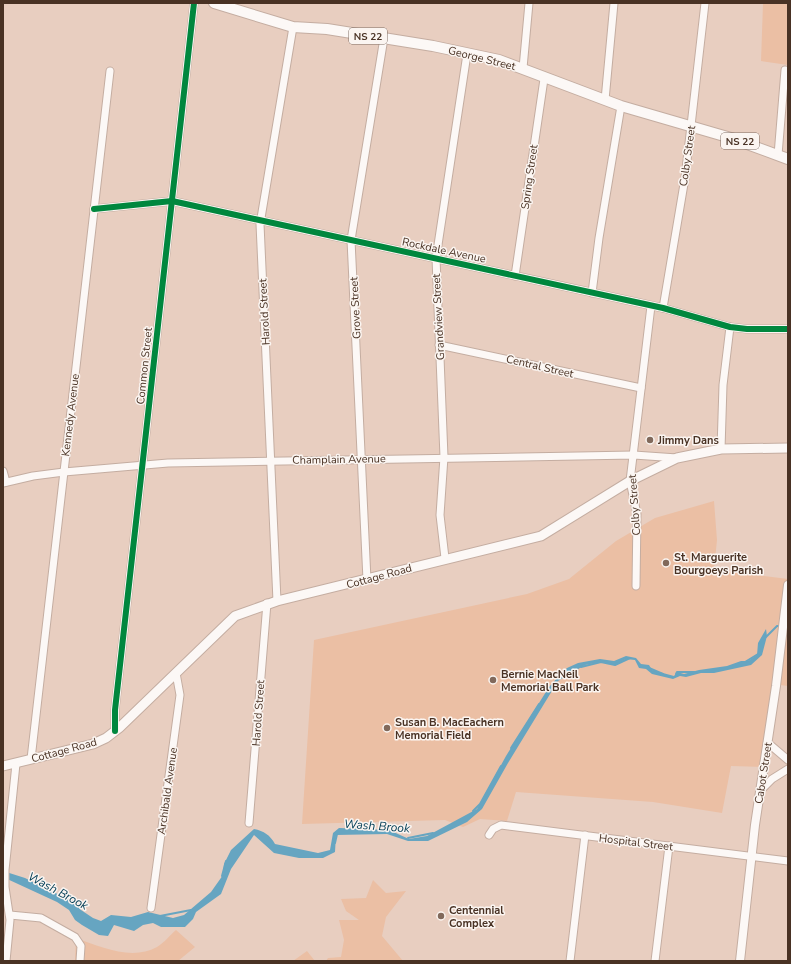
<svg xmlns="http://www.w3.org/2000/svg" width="791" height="964" viewBox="0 0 791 964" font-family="'Nunito Sans',sans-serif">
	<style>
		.green { fill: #ebbfa4 }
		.water { fill: #66a5c1 }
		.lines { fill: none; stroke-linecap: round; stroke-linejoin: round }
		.stream { stroke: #66a5c1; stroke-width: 2 }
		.minor-casing { stroke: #c4ada1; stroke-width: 9 }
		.tertiary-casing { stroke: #c4ada1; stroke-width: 10 }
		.secondary-casing { stroke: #c4ada1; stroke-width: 11 }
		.primary-casing { stroke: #c4ada1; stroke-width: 12 }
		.minor { stroke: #fcf8f6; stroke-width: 7 }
		.tertiary { stroke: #fcf8f6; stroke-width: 8 }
		.secondary { stroke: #fcf8f6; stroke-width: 9 }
		.primary { stroke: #fcf8f6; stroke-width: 10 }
		.cycleway-casing { stroke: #fbf5f1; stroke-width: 8 }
		.cycleway { stroke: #00873e; stroke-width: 6 }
		.poi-dot { fill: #81695b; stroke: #fbf5f1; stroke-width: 1.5 }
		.labels { text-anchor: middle; stroke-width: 3; stroke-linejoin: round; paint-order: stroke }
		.shield { fill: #fbf5f1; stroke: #7e6c62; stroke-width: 1 }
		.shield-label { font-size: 10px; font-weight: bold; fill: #493224 }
		.street-label { font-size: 11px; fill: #493224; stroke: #fbf5f1 }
		.poi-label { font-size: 11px; font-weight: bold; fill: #493224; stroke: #fbf5f1; text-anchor: start }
		.water-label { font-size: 12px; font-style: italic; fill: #064058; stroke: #fbf5f1 }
	</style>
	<rect width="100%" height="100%" fill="#e8cec0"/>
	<!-- green -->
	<g class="green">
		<polygon points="763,3 788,3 788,65 761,61"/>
		<polygon points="714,501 717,540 714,570 788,579 788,686 780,685 768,767 731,766 722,813 653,802 516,792 507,821 480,819 463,827 445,820 302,824 314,640 527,594 569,579 616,541 655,518"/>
		<polygon points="373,880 386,893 406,891 386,917 382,936 403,961 326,961 328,958 341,957 344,940 339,920 359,920 346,911 341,899 366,898"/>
		<path d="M176 930 195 947 178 961H75L76 938C101 947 132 961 157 947 164 943 170 935 176 930Z"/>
		<polygon points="307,951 315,961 293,961"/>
	</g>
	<!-- water -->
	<path class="water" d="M766 629 767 636 762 655 751 665 714 673H701L686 677 680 676 673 679 652 674 646 669 639 668 635 660 626 659 615 665 601 662 585 665 558 681 508 763 482 809 467 822 428 841H408L387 834 336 835 335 852 323 858H299L274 853 254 835 231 869 221 894 196 912 193 919 185 927H161L153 923 143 925 134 931 114 925 108 936 99 935 82 925 75 920 69 910 57 902 5 878 3 871 25 878 53 892 72 900 81 910 93 918 101 921 111 915 131 917 148 912 173 918 184 915 211 892 223 875 224 864 231 850 254 829C264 831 270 835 275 844L318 853 330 850 333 833 339 828 389 830 409 839 427 836 477 809 506 756 549 687 559 676 567 668 578 663 600 659 614 661 626 656 636 658 641 664 649 665 652 670 674 676 677 672 684 674 699 670 727 666 741 661H748L757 655 758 643Z"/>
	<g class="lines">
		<!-- stream -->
		<g class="stream">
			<polyline points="766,637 777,626 781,626"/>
			<polyline points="745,662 758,654"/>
			<polyline points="581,667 601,662 615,665 630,658"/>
			<polyline points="649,668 663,674"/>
			<polyline points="676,674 677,672 696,672"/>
			<polyline points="511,748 539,704"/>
			<polyline points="473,811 480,804 501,766"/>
			<polyline points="408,838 433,833"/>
			<polyline points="335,843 337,834"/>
			<polyline points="222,876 226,861"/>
			<polyline points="160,916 191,910"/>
		</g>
		<!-- minor casing -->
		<g class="minor-casing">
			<g id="minor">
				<polyline points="523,68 529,3"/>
				<polyline points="605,100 614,3"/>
				<polyline points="778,155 785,70"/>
				<polyline points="94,209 172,201 663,308 730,327 747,329 788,329"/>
				<polyline points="515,276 544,79"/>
				<polyline points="592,293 599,238 621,106"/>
				<polyline points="663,308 685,178 705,3"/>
				<polyline points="439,345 641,388"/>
				<polyline points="721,449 723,385 730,327"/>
				<polyline points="3,471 6,482"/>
				<polyline points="3,483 33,476 64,472 168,463 634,455 677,458"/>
				<polyline points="445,558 440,515 444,457 436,258 467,54"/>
				<polyline points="367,580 351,240 384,38"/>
				<polyline points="636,586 637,514 630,481 651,306"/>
				<polyline points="277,601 260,224 293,27"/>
				<polyline points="115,731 115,710 194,3"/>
				<polyline points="768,743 788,760"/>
				<polyline points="31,759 110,71"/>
				<polyline points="761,790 772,779 788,769"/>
				<polyline points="249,823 267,603"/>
				<polyline points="489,835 493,829 501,825 788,861"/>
				<polyline points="151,908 180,695 176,673"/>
				<polyline points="10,915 41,918 75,937 81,946 80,961"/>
				<polyline points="6,961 10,920 5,887 5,870 16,764"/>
				<polyline points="570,961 585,835"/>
				<polyline points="655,961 669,846"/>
			</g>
		</g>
		<!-- tertiary casing -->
		<g class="tertiary-casing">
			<polyline id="tertiary" points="740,961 755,825 776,686 788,585"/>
		</g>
		<!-- secondary casing -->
		<g class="secondary-casing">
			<polyline id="secondary" points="3,766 93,744 106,738 119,728 235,616 277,601 541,536 630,481 677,458 721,449 788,448"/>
		</g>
		<!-- primary casing -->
		<g class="primary-casing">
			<polyline id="primary" points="214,3 293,27 327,29 433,46 499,60 621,106 731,138 788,159"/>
		</g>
		<!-- minor -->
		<use href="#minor" class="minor"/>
		<!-- tertiary -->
		<use href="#tertiary" class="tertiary"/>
		<!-- secondary -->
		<use href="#secondary" class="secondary"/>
		<!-- primary -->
		<use href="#primary" class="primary"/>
		<!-- cycleway casing -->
		<g class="cycleway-casing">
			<g id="cycleway">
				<polyline points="94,209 172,201 663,308 730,327 747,329 788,329"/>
				<polyline points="115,731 115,710 194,3"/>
			</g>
		</g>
		<!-- cycleway -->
		<use href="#cycleway" class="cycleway"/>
	</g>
	<!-- markers -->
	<g class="poi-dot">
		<circle cx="650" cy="440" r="4"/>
		<circle cx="666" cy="563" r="4"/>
		<circle cx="493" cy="680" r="4"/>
		<circle cx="387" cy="728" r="4"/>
		<circle cx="441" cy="916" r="4"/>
	</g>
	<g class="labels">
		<!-- shield labels -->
		<g class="shield">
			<rect x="349" y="28" width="38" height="16" rx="3"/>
			<rect x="721" y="133" width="38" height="16" rx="3"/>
		</g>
		<g class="shield-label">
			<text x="368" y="40">NS 22</text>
			<text x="740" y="145">NS 22</text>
		</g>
		<!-- street labels -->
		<g class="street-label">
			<text transform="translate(482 58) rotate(14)" y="4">George Street</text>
			<text transform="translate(687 156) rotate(-82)" y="4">Colby Street</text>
			<text transform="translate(529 177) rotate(-82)" y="4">Spring Street</text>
			<text transform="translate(444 250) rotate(12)" y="4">Rockdale Avenue</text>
			<text transform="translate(355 308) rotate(-93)" y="4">Grove Street</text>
			<text transform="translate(264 312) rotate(-93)" y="4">Harold Street</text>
			<text transform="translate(438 317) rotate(-93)" y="4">Grandview Street</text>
			<text transform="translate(144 366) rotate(-84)" y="4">Common Street</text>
			<text transform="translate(540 366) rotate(13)" y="4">Central Street</text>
			<text transform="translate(70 415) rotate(-83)" y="4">Kennedy Avenue</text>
			<text transform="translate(339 459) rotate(-1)" y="4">Champlain Avenue</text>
			<text transform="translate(634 505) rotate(-94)" y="4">Colby Street</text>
			<text transform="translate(379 576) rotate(-15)" y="4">Cottage Road</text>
			<text transform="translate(258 713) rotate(-86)" y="4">Harold Street</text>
			<text transform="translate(64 750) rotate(-15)" y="4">Cottage Road</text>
			<text transform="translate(763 773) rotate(-81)" y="4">Cabot Street</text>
			<text transform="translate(167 791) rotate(-82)" y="4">Archibald Avenue</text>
			<text transform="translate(636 842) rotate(7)" y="4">Hospital Street</text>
		</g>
		<!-- poi labels -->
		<g class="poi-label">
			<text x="658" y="444">Jimmy Dans</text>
			<text x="674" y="561">St. Marguerite<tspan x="674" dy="13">Bourgoeys Parish</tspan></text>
			<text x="501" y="678">Bernie MacNeil<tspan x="501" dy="13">Memorial Ball Park</tspan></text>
			<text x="395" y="726">Susan B. MacEachern<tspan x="395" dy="13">Memorial Field</tspan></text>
			<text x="449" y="914">Centennial<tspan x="449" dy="13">Complex</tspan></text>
		</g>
		<!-- water labels -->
		<g class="water-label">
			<text transform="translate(377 826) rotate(4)" y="4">Wash Brook</text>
			<text transform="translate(58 891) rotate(28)" y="4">Wash Brook</text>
		</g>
	</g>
	<!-- border -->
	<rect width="791" height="964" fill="none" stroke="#493224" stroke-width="8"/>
</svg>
